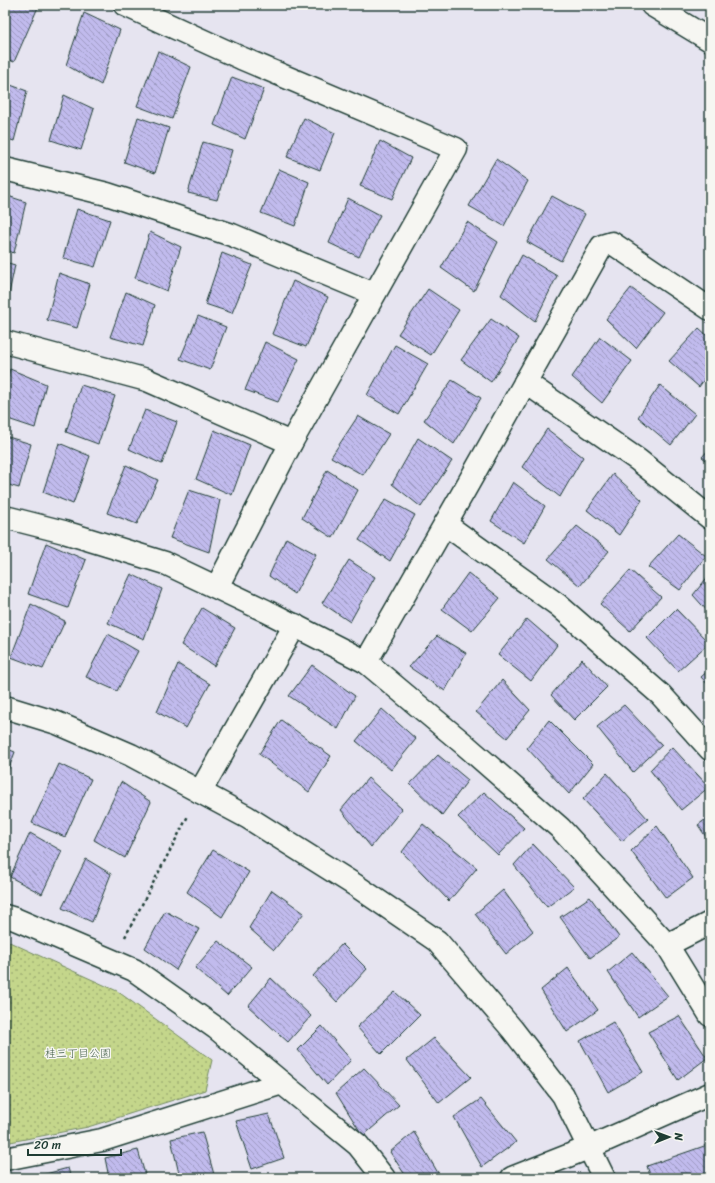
<svg xmlns="http://www.w3.org/2000/svg" width="715" height="1183" viewBox="0 0 715 1183" font-family="Sriracha,'Klee One',sans-serif">
	<style>
		.park { fill: url(#park-dots); stroke: #728a60 }
		.building { fill: url(#building-back-hatch); stroke: #1f3d34 }
		.lines { fill: none; stroke-linecap: round; stroke-linejoin: round }
		.street-casing { stroke: #1f3d34; stroke-width: 25 }
		.secondary-casing { stroke: #1f3d34; stroke-width: 25 }
		.highway-casing { stroke: #1f3d34; stroke-width: 25 }
		.path { stroke: #1f3d34; stroke-width: 2.5; stroke-dasharray: 3 3; stroke-linecap: butt }
		.street { stroke: #f6f6f2; stroke-width: 22 }
		.secondary { stroke: #f6f6f2; stroke-width: 22 }
		.highway { stroke: #f6f6f2; stroke-width: 22 }
		.labels { text-anchor: middle; stroke-width: 3; stroke-linejoin: round; paint-order: stroke }
		.park-label { font-size: 11px; fill: #405c45; stroke: #f6f6f2 }
	</style>
	<defs>
		<pattern id="park-dots" width="8" height="8" patternUnits="userSpaceOnUse"><rect width="8" height="8" fill="#c4d68b"/><path d="M2 2h.1M6 6h.1" fill="none" stroke="#9faf72" stroke-width="1.8" stroke-linecap="round"/></pattern>
		<pattern id="building-back-hatch" width="6" height="6" patternUnits="userSpaceOnUse"><rect width="6" height="6" fill="#c1bbed"/><path d="M-1 5l2 2M0 0l6 6M5-1l2 2" fill="none" stroke="#9c99c1"/></pattern>
	</defs>
	<rect width="100%" height="100%" fill="#e6e4f0"/>
	<filter id="ink" filterUnits="userSpaceOnUse"><feTurbulence type="fractalNoise" baseFrequency=".025" numOctaves="2"/><feDisplacementMap in="SourceGraphic" scale="8" xChannelSelector="R" yChannelSelector="G"/><feConvolveMatrix kernelMatrix="1 2 1 2 8 2 1 2 1" color-interpolation-filters="sRGB"/></filter>
	<g filter="url(#ink)">
		<!-- park -->
		<polygon class="park" points="5,940 117,991 212,1060 205,1090 88,1127 5,1143"/>
		<!-- building -->
		<g class="building">
			<polygon points="5,5 39,5 14,62 5,58"/>
			<polygon points="84,13 120,30 101,85 66,65"/>
			<polygon points="158,51 191,67 172,119 137,106"/>
			<polygon points="232,77 264,89 245,139 214,125"/>
			<polygon points="5,83 27,91 14,141 5,138"/>
			<polygon points="64,95 94,109 81,150 51,140"/>
			<polygon points="138,117 169,128 155,173 124,162"/>
			<polygon points="304,118 335,133 320,170 287,157"/>
			<polygon points="380,141 411,158 392,199 360,186"/>
			<polygon points="203,142 232,150 217,200 188,193"/>
			<polygon points="496,159 528,181 504,226 469,206"/>
			<polygon points="279,169 309,182 295,226 261,213"/>
			<polygon points="5,195 26,202 14,253 5,250"/>
			<polygon points="552,196 585,214 561,261 527,242"/>
			<polygon points="348,198 380,215 359,257 329,243"/>
			<polygon points="77,209 110,220 95,267 63,258"/>
			<polygon points="467,222 498,242 474,291 441,268"/>
			<polygon points="150,232 181,247 167,291 135,278"/>
			<polygon points="222,253 252,265 232,313 205,304"/>
			<polygon points="522,255 557,276 535,321 501,295"/>
			<polygon points="5,262 15,265 6,308 5,308"/>
			<polygon points="59,273 90,284 77,328 47,320"/>
			<polygon points="293,281 328,297 306,347 272,334"/>
			<polygon points="631,288 663,312 636,348 606,319"/>
			<polygon points="428,289 459,310 431,355 398,334"/>
			<polygon points="126,292 155,305 143,346 110,337"/>
			<polygon points="198,316 226,327 210,370 180,359"/>
			<polygon points="491,319 519,338 491,382 461,360"/>
			<polygon points="699,328 710,338 710,371 699,387 669,361"/>
			<polygon points="600,337 632,361 602,403 572,377"/>
			<polygon points="265,342 299,359 278,402 245,390"/>
			<polygon points="395,345 428,364 399,414 367,395"/>
			<polygon points="10,369 46,384 35,428 5,418 5,388"/>
			<polygon points="452,380 481,398 454,444 424,420"/>
			<polygon points="81,385 115,396 98,444 66,432"/>
			<polygon points="660,385 695,414 671,445 638,417"/>
			<polygon points="145,410 177,422 162,464 129,449"/>
			<polygon points="358,416 389,434 363,475 331,457"/>
			<polygon points="547,429 583,457 560,497 522,467"/>
			<polygon points="214,430 250,445 232,495 196,479"/>
			<polygon points="5,436 31,444 19,488 5,484"/>
			<polygon points="418,438 452,461 421,507 392,484"/>
			<polygon points="59,443 90,456 73,504 43,492"/>
			<polygon points="710,448 710,463 702,457"/>
			<polygon points="126,465 158,480 137,524 107,513"/>
			<polygon points="327,470 358,490 333,538 302,518"/>
			<polygon points="613,474 642,500 619,535 587,510"/>
			<polygon points="513,482 545,506 524,543 491,521"/>
			<polygon points="189,490 220,500 209,552 170,538"/>
			<polygon points="386,499 415,515 390,561 359,540"/>
			<polygon points="577,526 609,551 580,586 548,559"/>
			<polygon points="678,534 706,556 680,590 648,567"/>
			<polygon points="286,538 316,554 295,594 269,576"/>
			<polygon points="46,543 86,560 68,608 28,594"/>
			<polygon points="349,560 375,577 350,622 322,603"/>
			<polygon points="630,570 661,597 630,631 600,604"/>
			<polygon points="468,573 500,598 472,631 442,609"/>
			<polygon points="131,574 162,589 144,639 108,623"/>
			<polygon points="710,574 710,614 693,595"/>
			<polygon points="31,604 65,621 43,669 11,657"/>
			<polygon points="202,608 235,628 214,666 181,645"/>
			<polygon points="676,609 709,643 678,671 647,638"/>
			<polygon points="527,619 557,645 531,681 498,655"/>
			<polygon points="108,634 138,651 117,691 86,677"/>
			<polygon points="437,636 466,653 445,691 409,667"/>
			<polygon points="582,659 607,687 574,720 551,695"/>
			<polygon points="178,664 210,684 186,728 157,712"/>
			<polygon points="312,665 355,696 338,729 289,696"/>
			<polygon points="710,669 710,687 701,677"/>
			<polygon points="502,680 530,710 507,738 476,712"/>
			<polygon points="624,705 662,745 633,772 597,727"/>
			<polygon points="382,709 416,739 391,770 356,741"/>
			<polygon points="281,720 331,756 309,792 259,754"/>
			<polygon points="549,720 593,764 569,794 527,748"/>
			<polygon points="672,747 709,787 681,810 650,770"/>
			<polygon points="5,748 15,752 5,779"/>
			<polygon points="438,755 468,780 442,815 410,784"/>
			<polygon points="59,764 91,779 65,837 32,823"/>
			<polygon points="607,773 648,819 622,841 583,799"/>
			<polygon points="368,778 402,809 371,847 341,810"/>
			<polygon points="121,782 151,802 125,858 94,840"/>
			<polygon points="484,792 524,828 498,855 458,817"/>
			<polygon points="710,816 710,843 698,825"/>
			<polygon points="423,824 477,868 449,901 402,852"/>
			<polygon points="657,826 693,878 666,898 631,851"/>
			<polygon points="30,833 62,851 42,894 10,877"/>
			<polygon points="533,844 574,887 547,907 514,865"/>
			<polygon points="213,850 249,872 222,917 187,892"/>
			<polygon points="86,859 111,874 92,922 62,908"/>
			<polygon points="272,890 304,913 274,950 249,928"/>
			<polygon points="503,890 533,931 506,954 475,914"/>
			<polygon points="590,897 619,937 590,958 560,917"/>
			<polygon points="165,911 199,929 176,970 145,948"/>
			<polygon points="218,941 252,967 227,996 195,968"/>
			<polygon points="342,944 367,969 337,1002 313,976"/>
			<polygon points="632,952 668,996 638,1017 608,972"/>
			<polygon points="568,968 598,1010 567,1032 541,990"/>
			<polygon points="271,978 311,1016 288,1042 248,1006"/>
			<polygon points="395,992 420,1015 381,1054 357,1027"/>
			<polygon points="679,1016 707,1058 678,1080 648,1032"/>
			<polygon points="613,1022 643,1072 608,1092 580,1041"/>
			<polygon points="322,1026 351,1060 327,1085 298,1050"/>
			<polygon points="434,1038 471,1077 439,1103 407,1060"/>
			<polygon points="364,1068 399,1105 363,1136 336,1093"/>
			<polygon points="481,1099 516,1142 482,1167 454,1117"/>
			<polygon points="269,1114 284,1158 252,1169 236,1121"/>
			<polygon points="202,1132 215,1178 180,1178 171,1139"/>
			<polygon points="414,1132 441,1178 407,1178 390,1152"/>
			<polygon points="710,1144 710,1178 651,1178 647,1166"/>
			<polygon points="138,1150 146,1178 109,1178 105,1158"/>
			<polygon points="68,1168 71,1178 38,1178 38,1176"/>
			<polygon points="316,1174 318,1178 303,1178"/>
		</g>
		<g class="lines">
			<!-- street casing -->
			<g class="street-casing">
				<g id="street">
					<polyline points="125,5 241,58 456,149 291,443 217,587"/>
					<polyline points="5,169 107,194 232,235 374,294"/>
					<polyline points="5,342 147,380 291,443"/>
					<polyline points="525,382 638,460 710,518"/>
					<polyline points="5,517 64,532 165,563 266,611 366,662 464,744 560,828 667,945 710,1015"/>
					<polyline points="445,524 558,605 661,695 710,749"/>
					<polyline points="366,662 464,491 602,246 612,243 710,309"/>
					<polyline points="200,792 295,625"/>
					<polyline points="5,916 15,919 134,970 216,1028 282,1083 358,1145 384,1178"/>
					<polyline points="667,945 710,923"/>
					<polyline points="5,1159 102,1140 282,1083"/>
					<polyline points="512,1178 588,1148 710,1094"/>
				</g>
			</g>
			<!-- secondary casing -->
			<g class="secondary-casing">
				<polyline id="secondary" points="5,707 57,723 131,755 247,817 355,885 437,941 512,1029 563,1095 604,1178"/>
			</g>
			<!-- highway casing -->
			<g class="highway-casing">
				<polyline id="highway" points="652,5 710,40"/>
			</g>
			<!-- path -->
			<polyline class="path" points="125,937 188,816"/>
			<!-- street -->
			<use href="#street" class="street"/>
			<!-- secondary -->
			<use href="#secondary" class="secondary"/>
			<!-- highway -->
			<use href="#highway" class="highway"/>
		</g>
	</g>
	<g class="labels">
		<!-- park labels -->
		<g class="park-label">
			<text x="78" y="1057">桂三丁目公園</text>
		</g>
	</g>
	<!-- margin -->
	<rect width="715" height="1183" fill="none" stroke="#f6f6f2" stroke-width="20"/>
	<rect x="10" y="10" width="695" height="1163" fill="none" stroke="#1f3d34" stroke-width="1.5" filter="url(#ink)"/>
	<!-- north arrow -->
	<g transform="translate(669 1137) rotate(89)" stroke="#f6f6f2" stroke-width="3" paint-order="stroke">
	<path d="M0-3L7 15L0 10L-7 15Z" fill="#1f3d34"/>
	<text y="-6" font-size="11" font-weight="bold" text-anchor="middle" fill="#1f3d34">N</text>
	</g>
	<!-- scale -->
	<path d="M28 1149v6h93v-6" fill="none" stroke="#1f3d34" stroke-width="2"/>
	<text x="34" y="1149" font-size="12" fill="#1f3d34" stroke="#f6f6f2" stroke-width="3" paint-order="stroke">20 m</text>
</svg>
